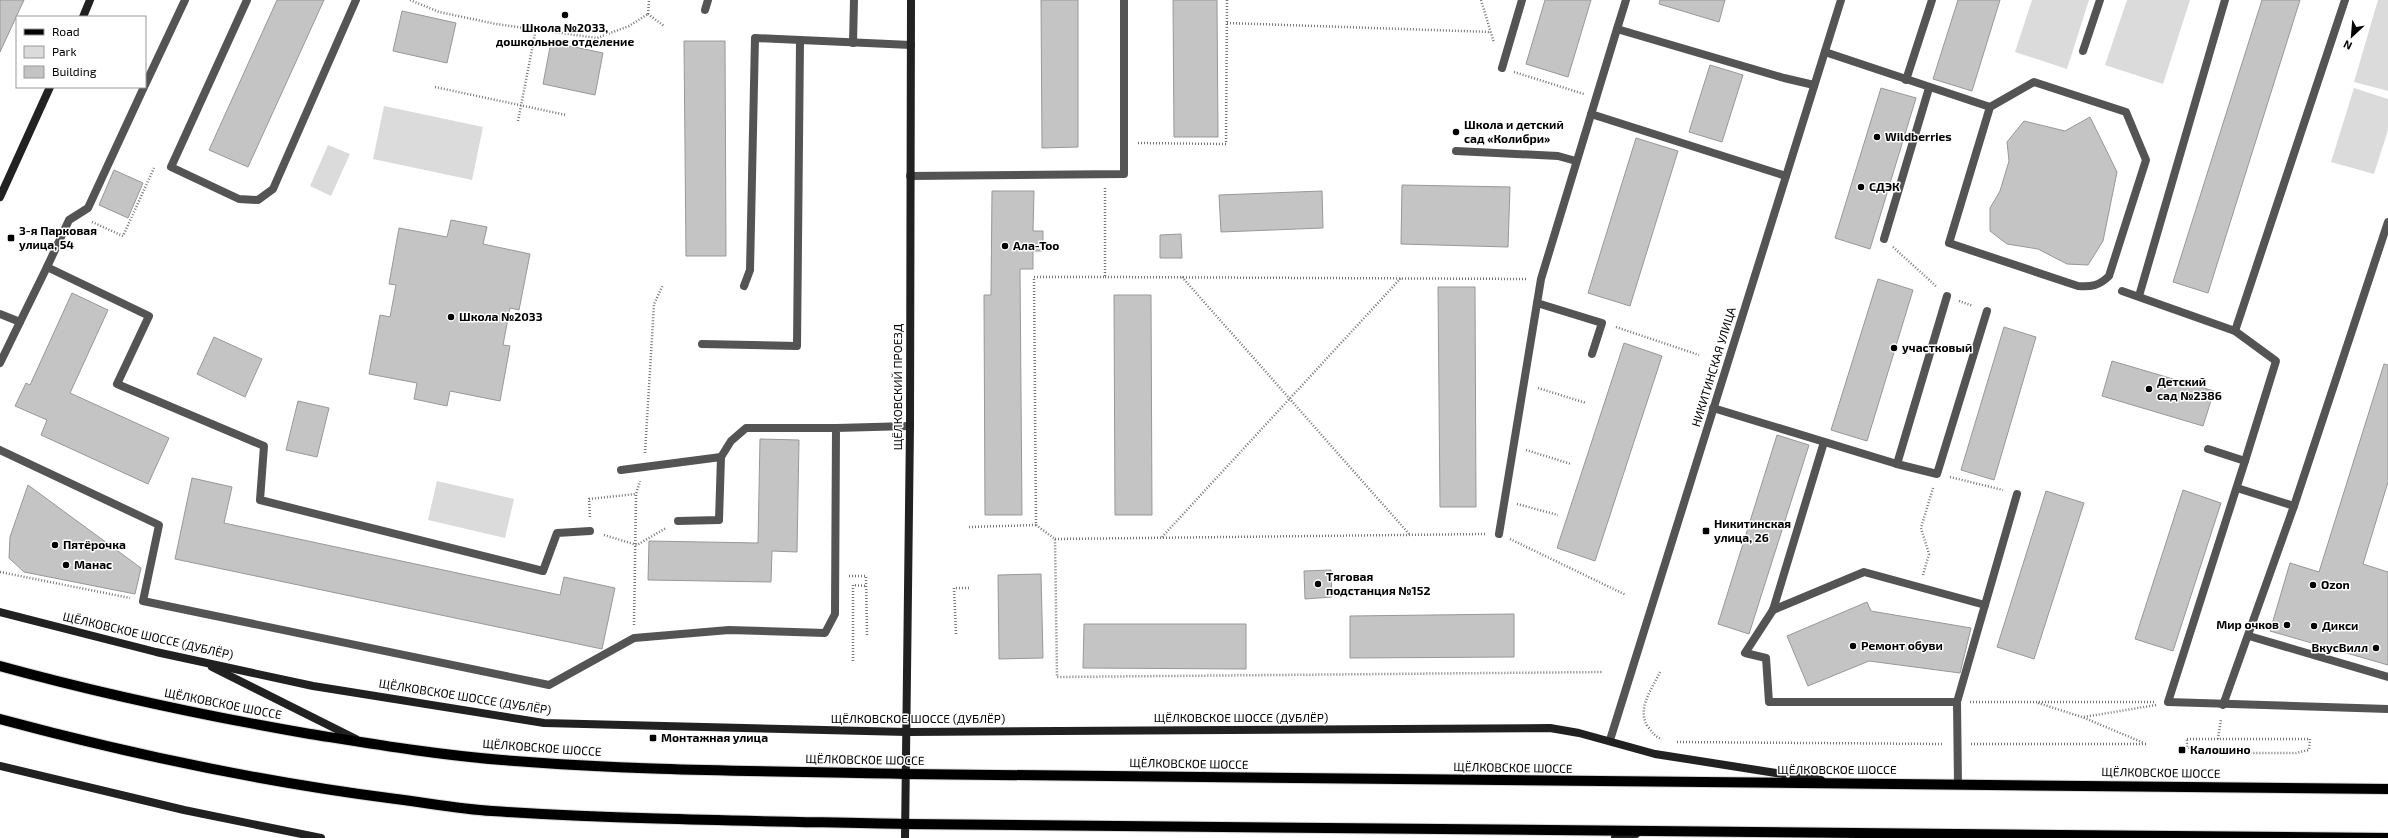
<svg xmlns="http://www.w3.org/2000/svg" width="2388" height="838" viewBox="0 0 2388 838" font-family="'Exo 2',sans-serif">
	<style>
		.green { fill: #dbdbdb }
		.building { fill: #c4c4c4; stroke: #989898 }
		.lines { fill: none; stroke-linecap: round; stroke-linejoin: round }
		.primary-casing { stroke: #dbdbdb; stroke-width: 12 }
		.path { stroke: #767676; stroke-width: 2.5; stroke-dasharray: 1 2; stroke-linecap: butt }
		.lane { stroke: #545454; stroke-width: 8 }
		.street { stroke: #545454; stroke-width: 8 }
		.secondary { stroke: #212121; stroke-width: 8 }
		.primary { stroke: #000; stroke-width: 10 }
		.poi-dot { fill: #000; stroke: #fff; stroke-width: 1.5 }
		.labels { text-anchor: middle; stroke-width: 3; stroke-linejoin: round; paint-order: stroke }
		.poi-label { font-size: 12px; font-weight: bold; fill: #000; stroke: #fff; text-anchor: start }
		.street-label { font-size: 12px; fill: #000; stroke: #fff }
	</style>
	<rect width="100%" height="100%" fill="#fff"/>
	<!-- green -->
	<g class="green">
		<polygon points="2032,0 2089,0 2067,69 2015,52"/>
		<polygon points="2127,0 2190,0 2163,84 2105,65"/>
		<polygon points="2378,0 2388,0 2388,91 2354,82"/>
		<polygon points="2354,88 2388,99 2388,130 2374,174 2331,162"/>
		<polygon points="384,106 483,127 472,180 373,159"/>
		<polygon points="328,145 350,154 331,196 310,186"/>
		<polygon points="437,481 514,499 505,538 428,520"/>
	</g>
	<!-- building -->
	<g class="building">
		<polygon points="0,0 24,0 0,52"/>
		<polygon points="277,0 324,0 248,167 209,150"/>
		<polygon points="1041,0 1078,0 1078,147 1042,148"/>
		<polygon points="1173,0 1217,0 1218,137 1174,137"/>
		<polygon points="1545,0 1591,0 1568,77 1526,64"/>
		<polygon points="1660,0 1725,0 1719,22 1659,4"/>
		<polygon points="1958,0 2000,0 1972,91 1933,79"/>
		<polygon points="2262,0 2300,0 2208,293 2173,282"/>
		<polygon points="402,11 456,23 447,63 393,51"/>
		<polygon points="684,41 725,41 726,256 686,256"/>
		<polygon points="551,42 603,53 595,95 543,84"/>
		<polygon points="1710,65 1743,75 1722,142 1689,132"/>
		<polygon points="1881,88 1916,98 1870,249 1835,238"/>
		<polygon points="2090,117 2117,172 2103,241 2088,265 2067,264 2038,249 2007,244 1990,231 1990,208 2000,191 2009,161 2007,142 2024,121 2065,131"/>
		<polygon points="1636,138 1678,151 1630,306 1588,293"/>
		<polygon points="114,170 143,183 128,218 99,205"/>
		<polygon points="1402,185 1510,187 1508,247 1401,244"/>
		<polygon points="992,191 1034,191 1033,231 1043,231 1043,251 1033,251 1033,269 1020,269 1022,515 985,515 984,295 991,295"/>
		<polygon points="1322,191 1323,228 1221,232 1219,195"/>
		<polygon points="451,220 487,227 483,244 530,254 519,310 510,308 503,345 510,346 500,401 450,391 447,406 414,399 417,383 369,374 380,315 390,317 396,285 389,284 399,228 447,237"/>
		<polygon points="1181,234 1182,258 1160,258 1160,235"/>
		<polygon points="1878,279 1913,290 1867,441 1831,430"/>
		<polygon points="1438,287 1475,287 1476,507 1440,507"/>
		<polygon points="72,293 108,310 70,393 169,438 148,484 41,435 47,420 15,406 26,383 30,385"/>
		<polygon points="1114,295 1151,295 1152,515 1115,515"/>
		<polygon points="2004,327 2036,337 1994,480 1961,470"/>
		<polygon points="214,337 262,359 245,397 197,374"/>
		<polygon points="1624,343 1662,356 1595,561 1557,548"/>
		<polygon points="2112,361 2214,391 2203,426 2102,396"/>
		<polygon points="2384,364 2388,365 2388,482 2363,564 2388,572 2388,665 2270,631 2290,563 2319,572"/>
		<polygon points="298,401 329,408 317,457 286,450"/>
		<polygon points="1777,435 1809,445 1749,634 1718,624"/>
		<polygon points="760,439 799,440 797,552 772,551 771,582 648,580 649,541 758,543"/>
		<polygon points="192,478 232,487 224,523 560,595 564,577 615,588 602,649 175,559"/>
		<polygon points="28,485 141,568 135,594 24,572 9,558 10,537"/>
		<polygon points="2183,490 2221,503 2173,651 2135,639"/>
		<polygon points="2046,491 2084,503 2034,659 1997,647"/>
		<polygon points="1331,570 1332,597 1305,599 1304,571"/>
		<polygon points="1041,574 1043,658 999,659 998,575"/>
		<polygon points="1867,602 1871,611 1971,628 1960,673 1869,661 1808,686 1787,636"/>
		<polygon points="1514,614 1514,657 1350,658 1350,616"/>
		<polygon points="1084,624 1246,624 1246,669 1083,668"/>
	</g>
	<g class="lines">
		<!-- primary casing -->
		<g class="primary-casing">
			<g id="primary">
				<path d="M0 666C102 694 206 716 310 734 373 744 438 755 502 760 636 771 772 771 906 774L2388 789"/>
				<path d="M0 719C130 754 262 782 396 799 428 803 460 809 492 811 629 820 767 821 905 824L2388 838"/>
			</g>
		</g>
		<!-- path -->
		<g class="path">
			<polyline points="410,0 439,12 496,24 597,38 629,26 648,14"/>
			<polyline points="1481,0 1494,43"/>
			<polyline points="648,14 664,26"/>
			<polyline points="648,14 649,0"/>
			<polyline points="1227,23 1491,32"/>
			<polyline points="1514,72 1584,94"/>
			<polyline points="435,87 566,115"/>
			<polyline points="518,121 536,29"/>
			<polyline points="1138,143 1226,144 1227,0"/>
			<polyline points="1105,188 1105,277 1034,277 1036,525 1055,539 1057,677 1603,672"/>
			<polyline points="92,222 123,236 154,168"/>
			<polyline points="1893,247 1937,287"/>
			<polyline points="1105,277 1527,279"/>
			<polyline points="1182,277 1410,535"/>
			<polyline points="1959,301 1973,306"/>
			<polyline points="1616,327 1699,355"/>
			<polyline points="1538,388 1586,403"/>
			<polyline points="1526,450 1571,464"/>
			<polyline points="645,453 654,304 663,285"/>
			<polyline points="1950,477 2003,490"/>
			<polyline points="1517,504 1558,515"/>
			<polyline points="590,517 589,499 636,494"/>
			<polyline points="969,527 1036,525"/>
			<polyline points="604,535 637,545 666,528"/>
			<polyline points="1162,537 1401,278"/>
			<polyline points="1055,539 1485,534"/>
			<polyline points="1510,539 1626,595"/>
			<polyline points="0,572 130,598"/>
			<polyline points="1923,575 1929,554 1921,528 1933,488"/>
			<polyline points="849,576 866,576 867,635"/>
			<polyline points="634,625 636,494 640,481"/>
			<polyline points="956,634 954,588 971,588"/>
			<polyline points="853,661 853,585 866,586"/>
			<path d="M1660 672C1652 689 1636 709 1648 727 1653 733 1655 737 1662 739"/>
			<polyline points="1970,702 2155,702"/>
			<polyline points="2038,703 2082,717 2144,743"/>
			<polyline points="2084,717 2156,705"/>
			<polygon points="2187,739 2310,739 2309,750 2296,753 2200,753 2187,747"/>
			<polyline points="2218,739 2221,719"/>
			<polyline points="1677,742 1944,744"/>
			<polyline points="1971,744 2146,744"/>
		</g>
		<!-- lane -->
		<g class="lane">
			<polyline points="247,0 171,167 239,199 258,200 273,189 356,0"/>
			<polyline points="1626,0 1617,29 1784,78 1814,85"/>
			<polyline points="705,10 708,0"/>
			<polyline points="853,43 854,0"/>
			<polyline points="2083,51 2100,0"/>
			<path d="M1825 52 1990 107 2034 82 2126 112 2146 160 2109 276C2099 286 2091 287 2078 286L1949 243 1990 107"/>
			<polyline points="1502,68 1522,0"/>
			<polyline points="1906,80 1932,0"/>
			<polyline points="145,85 185,0"/>
			<polyline points="1591,114 1786,176"/>
			<polyline points="1456,151 1558,156 1576,161"/>
			<polyline points="910,176 1124,174 1124,0"/>
			<polyline points="1884,239 1929,88"/>
			<polyline points="47,267 69,220 88,208 144,87"/>
			<polyline points="744,286 750,270 755,38 911,45"/>
			<polyline points="2122,291 2235,331 2345,0"/>
			<polyline points="2139,296 2225,0"/>
			<polyline points="1537,303 1602,323 1592,354"/>
			<polyline points="0,314 20,322 0,363"/>
			<polyline points="20,322 47,267 149,316 117,384 264,446 260,500 543,571 557,533 590,531"/>
			<polyline points="702,344 797,346 800,41"/>
			<polyline points="1713,408 1897,464 1947,296"/>
			<polyline points="1824,442 1773,610 1745,653 1766,658 1769,702 1957,702"/>
			<polyline points="2208,449 2245,461 2276,361 2235,331"/>
			<polyline points="0,450 159,525 143,601 549,685 634,638 729,630 825,633 835,614 836,428 910,426"/>
			<polyline points="2245,461 2168,702 2388,709"/>
			<polyline points="1897,464 1937,474 1987,311"/>
			<polyline points="621,470 721,457"/>
			<polyline points="2237,488 2294,506"/>
			<polyline points="678,521 719,520 721,457 731,441 746,428 836,428"/>
			<polyline points="1499,534 1541,279 1617,29"/>
			<polyline points="1773,610 1864,572 1985,605"/>
			<polyline points="2249,636 2388,677"/>
			<polyline points="2223,705 2294,506 2388,222"/>
			<polyline points="1958,784 1957,702 2017,494"/>
		</g>
		<!-- street -->
		<polyline class="street" points="1610,740 1841,0"/>
		<!-- secondary -->
		<g class="secondary">
			<polyline points="83,17 90,0"/>
			<polyline points="0,197 50,87"/>
			<polyline points="0,612 156,652 313,686 544,723 907,732 1550,728 1579,733 1655,754 1821,780"/>
			<polyline points="212,667 356,739"/>
			<polyline points="0,766 184,810 321,838"/>
			<polyline points="905,838 910,426 911,0"/>
			<polyline points="1615,838 1636,834"/>
		</g>
		<!-- primary -->
		<use href="#primary" class="primary"/>
	</g>
	<!-- markers -->
	<g class="poi-dot">
		<circle cx="565" cy="15" r="4"/>
		<circle cx="1456" cy="132" r="4"/>
		<circle cx="1877" cy="137" r="4"/>
		<circle cx="1861" cy="187" r="4"/>
		<rect x="7" y="234" width="8" height="8" rx="2"/>
		<circle cx="1005" cy="246" r="4"/>
		<circle cx="451" cy="317" r="4"/>
		<circle cx="1894" cy="348" r="4"/>
		<circle cx="2149" cy="389" r="4"/>
		<rect x="1702" y="527" width="8" height="8" rx="2"/>
		<circle cx="55" cy="545" r="4"/>
		<circle cx="66" cy="565" r="4"/>
		<circle cx="1318" cy="584" r="4"/>
		<circle cx="2313" cy="585" r="4"/>
		<circle cx="2287" cy="625" r="4"/>
		<circle cx="2314" cy="626" r="4"/>
		<circle cx="1853" cy="646" r="4"/>
		<circle cx="2376" cy="648" r="4"/>
		<rect x="649" y="734" width="8" height="8" rx="2"/>
		<rect x="2178" y="746" width="8" height="8" rx="2"/>
	</g>
	<g class="labels">
		<!-- poi labels -->
		<g class="poi-label">
			<text x="565" y="32" text-anchor="middle">Школа №2033,<tspan x="565" dy="14">дошкольное отделение</tspan></text>
			<text x="1464" y="129">Школа и детский<tspan x="1464" dy="14">сад «Колибри»</tspan></text>
			<text x="1885" y="141">Wildberries</text>
			<text x="1869" y="191">СДЭК</text>
			<text x="19" y="235">3-я Парковая<tspan x="19" dy="14">улица, 54</tspan></text>
			<text x="1013" y="250">Ала-Тоо</text>
			<text x="459" y="321">Школа №2033</text>
			<text x="1902" y="352">участковый</text>
			<text x="2157" y="386">Детский<tspan x="2157" dy="14">сад №2386</tspan></text>
			<text x="1714" y="528">Никитинская<tspan x="1714" dy="14">улица, 26</tspan></text>
			<text x="63" y="549">Пятёрочка</text>
			<text x="74" y="569">Манас</text>
			<text x="1326" y="581">Тяговая<tspan x="1326" dy="14">подстанция №152</tspan></text>
			<text x="2321" y="589">Ozon</text>
			<text x="2279" y="629" text-anchor="end">Мир очков</text>
			<text x="2322" y="630">Дикси</text>
			<text x="1861" y="650">Ремонт обуви</text>
			<text x="2368" y="652" text-anchor="end">ВкусВилл</text>
			<text x="661" y="742">Монтажная улица</text>
			<text x="2190" y="754">Калошино</text>
		</g>
		<!-- street labels -->
		<g class="street-label">
			<text transform="translate(1714 367) rotate(-73)" y="4">НИКИТИНСКАЯ УЛИЦА</text>
			<text transform="translate(898 387) rotate(-90)" y="4">ЩЁЛКОВСКИЙ ПРОЕЗД</text>
			<text transform="translate(148 636) rotate(13)" y="4">ЩЁЛКОВСКОЕ ШОССЕ (ДУБЛЁР)</text>
			<text transform="translate(465 697) rotate(9)" y="4">ЩЁЛКОВСКОЕ ШОССЕ (ДУБЛЁР)</text>
			<text transform="translate(223 704) rotate(11)" y="4">ЩЁЛКОВСКОЕ ШОССЕ</text>
			<text x="1241" y="722">ЩЁЛКОВСКОЕ ШОССЕ (ДУБЛЁР)</text>
			<text x="918" y="723">ЩЁЛКОВСКОЕ ШОССЕ (ДУБЛЁР)</text>
			<text transform="translate(542 748) rotate(4)" y="4">ЩЁЛКОВСКОЕ ШОССЕ</text>
			<text transform="translate(865 760) rotate(1)" y="4">ЩЁЛКОВСКОЕ ШОССЕ</text>
			<text transform="translate(1189 764) rotate(1)" y="4">ЩЁЛКОВСКОЕ ШОССЕ</text>
			<text transform="translate(1513 768) rotate(1)" y="4">ЩЁЛКОВСКОЕ ШОССЕ</text>
			<text x="1837" y="774">ЩЁЛКОВСКОЕ ШОССЕ</text>
			<text transform="translate(2161 773) rotate(1)" y="4">ЩЁЛКОВСКОЕ ШОССЕ</text>
		</g>
	</g>
	<!-- legend -->
	<rect x="16" y="16" width="130" height="72" fill="#ffffff" stroke="#999999"/>
	<rect x="24" y="29" width="20" height="6" fill="#000000" stroke="#999999"/>
	<text x="52" y="36" font-size="12" fill="#000000">Road</text>
	<rect x="24" y="46" width="20" height="12" fill="#dbdbdb" stroke="#999999"/>
	<text x="52" y="56" font-size="12" fill="#000000">Park</text>
	<rect x="24" y="66" width="20" height="12" fill="#c4c4c4" stroke="#999999"/>
	<text x="52" y="76" font-size="12" fill="#000000">Building</text>
	<!-- north arrow -->
	<g transform="translate(2352 36) rotate(206)" stroke="#ffffff" stroke-width="3" paint-order="stroke">
	<path d="M0-3L7 15L0 10L-7 15Z" fill="#000000"/>
	<text y="-6" font-size="11" font-weight="bold" text-anchor="middle" fill="#000000">N</text>
	</g>
</svg>
